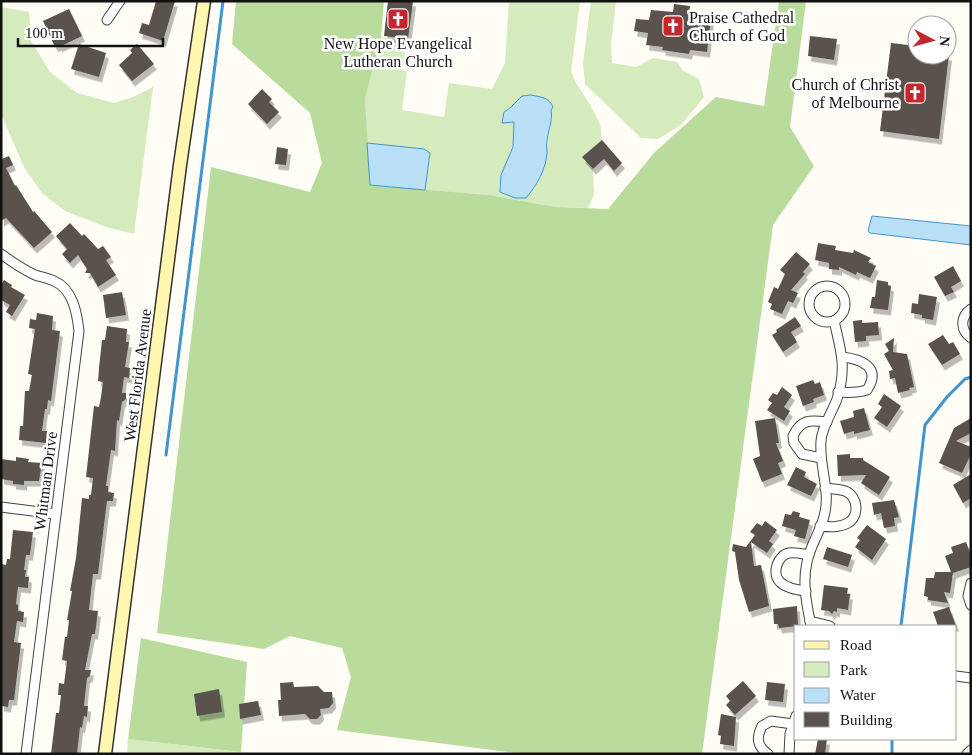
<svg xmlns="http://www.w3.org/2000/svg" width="972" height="755" viewBox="0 0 972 755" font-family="'Times New Roman',serif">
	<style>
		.green { fill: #d5ebbd; fill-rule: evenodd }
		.forest { fill: #b9dc9c }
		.water { fill: #b9e0f7; stroke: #3f96cf }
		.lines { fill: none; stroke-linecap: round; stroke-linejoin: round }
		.stream { stroke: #3f96cf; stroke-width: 3 }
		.building { fill: #5a524d; filter: url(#shadow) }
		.street-casing { stroke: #444; stroke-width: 11 }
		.secondary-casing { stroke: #333; stroke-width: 15 }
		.street { stroke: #fff; stroke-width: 9 }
		.secondary { stroke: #fff6b0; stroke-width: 12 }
		.labels { text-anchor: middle; stroke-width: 5; stroke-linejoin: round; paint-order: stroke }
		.poi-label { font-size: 16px; fill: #111; stroke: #fff; text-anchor: start }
		.street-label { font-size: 16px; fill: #111; stroke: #fff }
	</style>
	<defs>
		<filter id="shadow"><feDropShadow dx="3" dy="5.5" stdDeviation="0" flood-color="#0004"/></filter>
	</defs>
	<rect width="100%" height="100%" fill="#fffdf5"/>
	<!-- green -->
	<g class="green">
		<path d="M509 1H580L571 71 576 83 591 106 600 124 602 140 583 157 593 169 594 195 588 208 556 207 489 195 425 190 430 153 424 149 367 143 365 99 381 37 406 44 403 71H407L402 110 444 117 449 83 492 89 505 63ZM522 96 552 117C547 134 548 150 544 168 542 175 536 182 534 189L500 191 501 175 513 147 514 122H502L504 112 510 108Z"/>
		<polygon points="591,1 616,1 611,44 612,63 636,67 653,58 677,62 682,70 699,79 704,97 681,125 658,139 641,138 585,84 583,63"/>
		<polygon points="1,7 29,12 31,41 50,72 77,93 114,103 133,97 153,87 134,234 109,228 65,211 42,193 24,167 1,114"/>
		<polygon points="128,739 241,752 243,754 127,754"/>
	</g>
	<!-- forest -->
	<g class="forest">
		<polygon points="236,1 384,1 381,37 365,99 370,185 489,195 556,207 608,209 654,153 716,97 764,106 779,1 806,1 790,127 814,166 773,225 702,754 524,754 337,730 351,677 342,648 290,636 264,649 157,633 211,167 310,192 322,163 310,113 232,44"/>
		<polygon points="141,638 247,662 241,752 128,739"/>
	</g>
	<!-- water -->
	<g class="water">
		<path d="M531 95C540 97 549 97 553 107L551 110C553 121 548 130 547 141 546 145 547 149 547 153 546 169 537 185 526 198H515L500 192 501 175 513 147 514 122 502 123 504 112 510 108 522 96Z"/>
		<polygon points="367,143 424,149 430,153 425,190 370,185"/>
		<polygon points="872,216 971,226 971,245 870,233 868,231"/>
	</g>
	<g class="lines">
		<!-- stream -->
		<g class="stream">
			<polyline points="166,455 223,1"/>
			<polyline points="901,626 925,425 947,397 965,379 971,377"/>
			<polyline points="892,754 892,739"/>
		</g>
	</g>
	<!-- building -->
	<g class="building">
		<polygon points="156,1 175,1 163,41 139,33 142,23 149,25"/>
		<polygon points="388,1 413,1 408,39 384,36"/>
		<polygon points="674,4 690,6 689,15 711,18 707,52 690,50 689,54 662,50 663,47 646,45 648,33 634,31 636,19 649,20 651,10 673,12"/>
		<polygon points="69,9 82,36 59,47 59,45 55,47 43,21"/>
		<polygon points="810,36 837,39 834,60 808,56"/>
		<polygon points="891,43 917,46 917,55 949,55 939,139 880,131"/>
		<polygon points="79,44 106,53 99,77 71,69"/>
		<polygon points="137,44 154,64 132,81 119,65 132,53 130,50"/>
		<polygon points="262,89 272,99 269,102 279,112 267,124 248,104"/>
		<polygon points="602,140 622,163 614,171 604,159 593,169 582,157"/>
		<polygon points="277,147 288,149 286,165 275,164"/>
		<polygon points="1,156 2,159 9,156 13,165 6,168 15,186 16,185 33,212 34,211 52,232 34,248 6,218 1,221"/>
		<polygon points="70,223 82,236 84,234 98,249 103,246 111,257 106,260 116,275 98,287 90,273 85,273 87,269 78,255 70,263 62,254 67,249 56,236"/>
		<polygon points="818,243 836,246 835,250 853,253 854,250 871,258 868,262 876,266 870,278 857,272 856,275 839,267 839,270 829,269 829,263 815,260"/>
		<polygon points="796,252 810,264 803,272 805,274 791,290 798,293 793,303 788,301 782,314 770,309 772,304 768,302 774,287 778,289 785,274 780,270"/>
		<polygon points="953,266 961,281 951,287 954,292 945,296 934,277"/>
		<polygon points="4,280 12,285 11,287 25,295 12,316 6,312 10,305 1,300 1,285"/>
		<polygon points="877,280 888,282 888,285 891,286 888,310 870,308 872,297 875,297"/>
		<polygon points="122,292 126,315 106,318 103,295"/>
		<polygon points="919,294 937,297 933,320 922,318 922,315 911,313 912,303 918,304"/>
		<polygon points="37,313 53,316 52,330 60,331 51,401 48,400 47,409 45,409 42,431 47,431 46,443 19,440 20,426 23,426 25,391 29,391 32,375 28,374 35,329 29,328 30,319 36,320"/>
		<polygon points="795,317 801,326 791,332 797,342 783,352 772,335 777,332 776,330"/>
		<polygon points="862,320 862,323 878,322 879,335 866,336 866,341 855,342 853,321"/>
		<polygon points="107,326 127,329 126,342 129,342 125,367 130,368 129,378 124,377 122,393 126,393 126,399 122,402 119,421 117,420 115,451 111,450 106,486 108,486 108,492 114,493 113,501 107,501 98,574 93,574 89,610 98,611 95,634 92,634 85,670 91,670 90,676 87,678 84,706 88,706 87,717 84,716 82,728 80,727 77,754 51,754 56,713 59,713 61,695 58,695 59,683 64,684 67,661 62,660 65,637 67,637 69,620 67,620 72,591 70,591 76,558 82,498 89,499 89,495 91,495 93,478 86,477 94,406 99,407 101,397 103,382 98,381 99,368 102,340 105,340"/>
		<polygon points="943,335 949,344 953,342 960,354 942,365 928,344"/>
		<polygon points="894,338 893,352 907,354 914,387 909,388 910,390 898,393 895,378 890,379 889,371 893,370 884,354 889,351 885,344"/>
		<polygon points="813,380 815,384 820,382 824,395 813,399 814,402 803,406 796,386"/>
		<polygon points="782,387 792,395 784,407 790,411 784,421 767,410 772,403 768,400 773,393 777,395"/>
		<polygon points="884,394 901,406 887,427 874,418 882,407 878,404"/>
		<polygon points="864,408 870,430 854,434 854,431 844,434 840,421 854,417 853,411"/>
		<polygon points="775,418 779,443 776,443 783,461 778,463 782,474 762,482 753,459 760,456 755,421"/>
		<polygon points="971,418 971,433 956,441 971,447 971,454 962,473 939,463 954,428"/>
		<polygon points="850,454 850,458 863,458 863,460 890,477 879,495 861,483 866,475 838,476 837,455"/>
		<polygon points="16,457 29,459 28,462 42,463 39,481 24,481 24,485 13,484 13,481 1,479 1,459 16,461"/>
		<polygon points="796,467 806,472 804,477 817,484 811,496 787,485"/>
		<polygon points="971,474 971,498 963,503 953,485"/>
		<polygon points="894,500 899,517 894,518 895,526 884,528 881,513 874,515 872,503"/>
		<polygon points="793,511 800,513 799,517 810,520 805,539 794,536 796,530 782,526 785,514 791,515"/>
		<polygon points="765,521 777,530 769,541 773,544 767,553 751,542 754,566 761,565 769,606 749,612 739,580 735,552 732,551 733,544 746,547 755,535 750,532 757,523 762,526"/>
		<polygon points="867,525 886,539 872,560 855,547 860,540 857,538"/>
		<polygon points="13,530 33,532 30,555 26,555 24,570 26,570 25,577 29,577 28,588 18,587 16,604 18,605 18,611 24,612 23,622 17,621 14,642 21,643 14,700 9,700 8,707 1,706 1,564 6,565 7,559 10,559"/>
		<polygon points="966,542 971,555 971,567 953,573 950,593 944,592 948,603 928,600 928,597 924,596 926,578 934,578 935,572 951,572 945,556 953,553 951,547"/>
		<polygon points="827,547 852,555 848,567 823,559"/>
		<polygon points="824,585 848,588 847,594 850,594 848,610 837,608 837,612 834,611 832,614 829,611 821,610"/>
		<polygon points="797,606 798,626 779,628 778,624 774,624 773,609"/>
		<polygon points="949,607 956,626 938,626 933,612"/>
		<polygon points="743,681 756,696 735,715 726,705 730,701 726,696"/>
		<polygon points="293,682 294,687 318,686 324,692 332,692 333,703 329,708 320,709 321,715 317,719 310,719 305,714 279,716 278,700 281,700 280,683"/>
		<polygon points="767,682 785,684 783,702 765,700"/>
		<polygon points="219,689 222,712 197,716 194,694"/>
		<polygon points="258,701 261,715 240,719 239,704"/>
		<polygon points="721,714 736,717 734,746 720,744 721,736 718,735"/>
		<polygon points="818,739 827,739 825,754 815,754"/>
	</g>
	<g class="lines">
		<!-- street casing -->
		<g class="street-casing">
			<g id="street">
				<polyline points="107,20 120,1"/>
				<path d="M1 254C12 262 22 269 35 275 41 277 48 278 54 281 73 289 77 313 79 331L26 754"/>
				<circle cx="827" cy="304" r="18"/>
				<path d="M971 309C960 317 960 330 971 338"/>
				<path d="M838 392C849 393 857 393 867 390 882 367 861 359 842 357"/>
				<path d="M821 458 802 454 794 443 793 436C801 419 810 420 827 422"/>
				<polyline points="1,507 56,514"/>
				<path d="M820 526C829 527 839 528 848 523 860 516 858 496 845 491 839 489 832 489 825 488"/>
				<polyline points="971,583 968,596 971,605"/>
				<path d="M806 591C797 590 786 588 780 582 771 573 778 555 789 553 796 552 803 554 809 555"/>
				<polyline points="810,621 830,626"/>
				<path d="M811 626C807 606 802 583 807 562 810 545 822 530 825 512 830 489 819 466 821 441 822 426 832 413 837 399 847 368 841 351 834 321"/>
				<polyline points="956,676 971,678"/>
				<path d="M768 754C757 746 756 738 762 726L771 721 793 724"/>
				<polyline points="789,754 790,734 796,716"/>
				<polyline points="967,754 971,750"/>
			</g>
		</g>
		<!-- secondary casing -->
		<g class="secondary-casing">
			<polyline id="secondary" points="105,754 180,165 204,1"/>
		</g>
		<!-- street -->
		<use href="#street" class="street"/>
		<!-- secondary -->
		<use href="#secondary" class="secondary"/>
	</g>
	<!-- icons -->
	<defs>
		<g id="church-square" transform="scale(1.125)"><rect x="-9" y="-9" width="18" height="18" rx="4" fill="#c4262e" stroke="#fff"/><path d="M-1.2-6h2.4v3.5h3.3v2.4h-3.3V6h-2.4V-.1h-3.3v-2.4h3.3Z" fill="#fff"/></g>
	</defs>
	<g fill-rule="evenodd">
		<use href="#church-square" x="398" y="19"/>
		<use href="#church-square" x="673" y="26"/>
		<use href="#church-square" x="915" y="93"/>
	</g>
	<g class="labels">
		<!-- poi labels -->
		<g class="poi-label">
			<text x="689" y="23">Praise Cathedral<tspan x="689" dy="18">Church of God</tspan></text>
			<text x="398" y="49" text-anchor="middle">New Hope Evangelical<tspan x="398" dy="18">Lutheran Church</tspan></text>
			<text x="899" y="90" text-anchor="end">Church of Christ<tspan x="899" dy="18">of Melbourne</tspan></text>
		</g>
		<!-- street labels -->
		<g class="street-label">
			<text transform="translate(137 375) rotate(-83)" y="6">West Florida Avenue</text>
			<text transform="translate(45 481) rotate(-83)" y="6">Whitman Drive</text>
		</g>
	</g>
	<!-- border -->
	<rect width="972" height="755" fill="none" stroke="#111111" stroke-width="5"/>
	<!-- legend -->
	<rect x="794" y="625" width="162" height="115" fill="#ffffff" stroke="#a0a0a0"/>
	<rect x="804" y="641" width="25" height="8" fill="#fff6b0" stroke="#a0a0a0"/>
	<text x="840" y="650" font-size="15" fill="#111111">Road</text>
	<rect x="804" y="662" width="25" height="15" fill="#d5ebbd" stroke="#a0a0a0"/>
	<text x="840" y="675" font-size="15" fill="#111111">Park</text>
	<rect x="804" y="688" width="25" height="15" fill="#b9e0f7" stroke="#a0a0a0"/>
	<text x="840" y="700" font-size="15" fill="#111111">Water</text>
	<rect x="804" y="712" width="25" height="15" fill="#5a524d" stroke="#a0a0a0"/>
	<text x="840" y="725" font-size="15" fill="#111111">Building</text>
	<!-- north arrow -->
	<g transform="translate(932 40) rotate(96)"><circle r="24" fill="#ffffff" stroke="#a0a0a0"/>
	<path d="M0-4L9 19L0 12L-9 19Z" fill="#c4262e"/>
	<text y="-8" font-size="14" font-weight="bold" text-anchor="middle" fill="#111111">N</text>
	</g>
	<!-- scale -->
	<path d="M18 38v8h145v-8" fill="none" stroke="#111111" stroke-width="2.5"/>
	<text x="25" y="38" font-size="15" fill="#111111" stroke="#ffffff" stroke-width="4" paint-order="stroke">100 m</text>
</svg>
